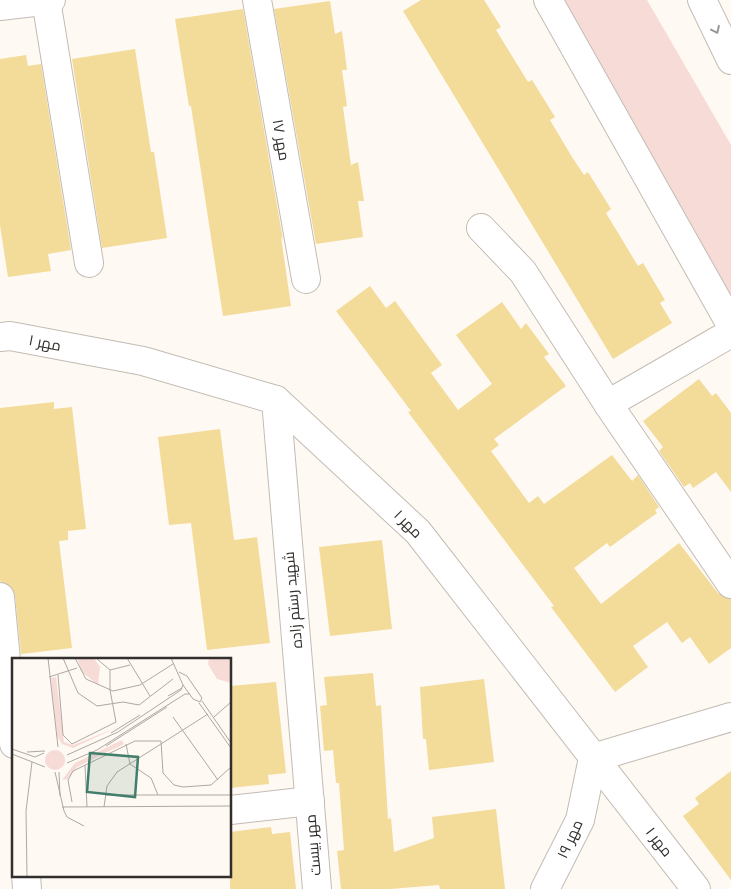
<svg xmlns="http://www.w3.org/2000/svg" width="731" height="889" viewBox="0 0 731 889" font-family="'Noto Sans',Cairo,sans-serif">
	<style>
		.green { fill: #f6dbd7 }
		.building { fill: #f3db9a }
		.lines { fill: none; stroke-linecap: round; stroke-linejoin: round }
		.minor-casing { stroke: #c3bcb4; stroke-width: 30 }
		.minor { stroke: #fff; stroke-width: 28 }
		.oneway { stroke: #989796 }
		.labels { text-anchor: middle; stroke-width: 5; stroke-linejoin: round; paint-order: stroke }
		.street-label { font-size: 15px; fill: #322f2c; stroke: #fff }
		.inset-road { fill: none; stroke: #ada8a3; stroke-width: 1 }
		.view { fill: #417f6c; fill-opacity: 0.15; stroke: #417f6c; stroke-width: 2.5 }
		.inset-edge { fill: none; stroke: #322f2c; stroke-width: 2.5 }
	</style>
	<rect width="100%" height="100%" fill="#fff9f3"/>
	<!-- green -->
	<polygon class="green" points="561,0 647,0 731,145 731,297"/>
	<!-- building -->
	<g class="building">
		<polygon points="421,0 484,0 501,27 496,30 528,82 532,80 555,117 550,120 572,157 584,175 588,172 611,209 606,213 638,266 643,263 665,300 660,303 672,323 613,359 403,11"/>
		<polygon points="330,1 335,34 342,31 347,70 342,70 347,106 343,107 351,165 358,162 364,201 358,201 363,237 316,244 274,9"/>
		<polygon points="243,9 283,240 281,237 291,306 223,316 191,106 189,106 175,19"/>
		<polygon points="135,49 151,152 154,152 167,238 102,248 72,59"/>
		<polygon points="26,55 28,66 41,64 71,250 48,254 51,271 8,277 0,225 0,59"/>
		<polygon points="370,286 386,308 395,301 442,365 431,373 458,410 492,384 456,335 502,302 521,329 526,323 549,354 544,357 566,386 494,439 499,445 491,451 529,503 538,496 544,504 612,455 632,481 638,475 659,507 655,510 657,513 610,547 607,543 574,568 601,604 679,543 718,593 731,599 731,648 709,664 690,637 682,643 667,622 633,646 648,667 615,692 551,607 554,606 408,412 411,411 336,311"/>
		<polygon points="699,379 712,396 716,393 731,413 731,492 716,472 693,488 690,483 684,487 659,451 663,447 643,421"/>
		<polygon points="54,402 54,409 72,407 86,529 68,531 68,540 59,541 72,648 21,654 15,595 12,588 0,581 0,408"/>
		<polygon points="220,429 234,540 257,537 270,643 207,650 191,523 169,525 158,437"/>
		<polygon points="382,540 392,629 330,636 319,547"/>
		<polygon points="373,673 376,706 381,705 388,819 391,818 394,852 434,838 432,817 496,809 505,889 440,889 439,885 390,889 341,889 337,851 344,850 339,783 336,783 333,750 324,751 320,706 327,705 324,677"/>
		<polygon points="484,679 494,762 429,770 426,739 423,739 420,687"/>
		<polygon points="276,682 286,773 268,775 269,784 230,788 230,686"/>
		<polygon points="731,771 731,880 683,816 699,804 695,798"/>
		<polygon points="271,827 272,834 290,832 296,889 230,889 230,832"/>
	</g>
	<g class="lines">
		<!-- minor casing -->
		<g class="minor-casing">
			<g id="minor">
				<polyline points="46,0 89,263"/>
				<polyline points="257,0 306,279"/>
				<polyline points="548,0 731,325"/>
				<polyline points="702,0 731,60"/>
				<polyline points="0,6 51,0"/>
				<polyline points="481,228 523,272 608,404 731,584"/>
				<polyline points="0,337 10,336 143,361 276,400 418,532 696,889"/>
				<polyline points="276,400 317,889"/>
				<polyline points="608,404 731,333"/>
				<polyline points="0,597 14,744"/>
				<polyline points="230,810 310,801"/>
				<polyline points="26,875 27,889"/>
				<polyline points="545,889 580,820 593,758 731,717"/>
			</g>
		</g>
		<!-- minor -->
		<use href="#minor" class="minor"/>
	</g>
	<!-- one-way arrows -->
	<defs><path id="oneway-chevron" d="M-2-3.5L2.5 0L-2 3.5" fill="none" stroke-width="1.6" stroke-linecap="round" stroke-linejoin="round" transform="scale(1.25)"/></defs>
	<use class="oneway" href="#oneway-chevron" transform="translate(716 30) rotate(65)"/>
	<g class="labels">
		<!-- street labels -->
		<g class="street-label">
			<text transform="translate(281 140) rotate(80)" y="5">مهر ۱۷</text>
			<text transform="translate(45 343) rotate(11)" y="5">مهر ۱</text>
			<text transform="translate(408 524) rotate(45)" y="5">مهر ۱</text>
			<text transform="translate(293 600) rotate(-95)" y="5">شهید رستم زاده</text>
			<text transform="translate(570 839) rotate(-65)" y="5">مهر ۱۹</text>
			<text transform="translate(659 842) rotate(52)" y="5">مهر ۱</text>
			<text transform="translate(313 845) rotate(-95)" y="5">مهر بیست</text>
		</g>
	</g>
	<!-- overview -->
	<g transform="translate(12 658)">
		<rect width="219" height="219" fill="#fff9f3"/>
		<path d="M65 0H82L88 9 86 27 70 14ZM197 0H219V25L205 21 196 6ZM44 19 52 84 61 87 104 70 61 90 50 86 45 78 39 20ZM110 82 112 86 65 109 55 121 50 122 63 105ZM33 102a10 10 0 1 1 20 0a10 10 0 1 1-20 0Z" fill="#f6dbd7"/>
		<path class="inset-road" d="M36 0 46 89M51 0 66 35 85 48 111 44 127 47 161 21M63 0 74 21 101 33 128 27 161 6M84 0 98 12 118 7M115 0 138 38M159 0 171 27 181 41 188 44 190 40 175 18 167 14M46 17 51 77 60 86 104 64 98 32V12M37 19 65 10M156 38 170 30M190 43 219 85M187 45 219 90M161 59 206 122M202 59 219 44M99 75 128 57M114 86 118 106 139 120 146 137M94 88 155 49M0 91 23 99 32 95M15 94 33 93M0 96 33 109M55 97 106 74 169 32 171 27M55 105 85 92 173 36H178M73 107 75 149M43 114 52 153 55 159 72 168M47 114 48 138M93 137H219M60 144 56 122 61 113 123 83H149L151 115 162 127 171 129 199 127 219 109M50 149 219 148M92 149 95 128 105 114 196 56M15 218 14 153 20 104"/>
		<path class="view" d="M78 95 126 99 123 139 75 134Z"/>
		<rect width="219" height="219" class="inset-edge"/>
	</g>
</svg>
